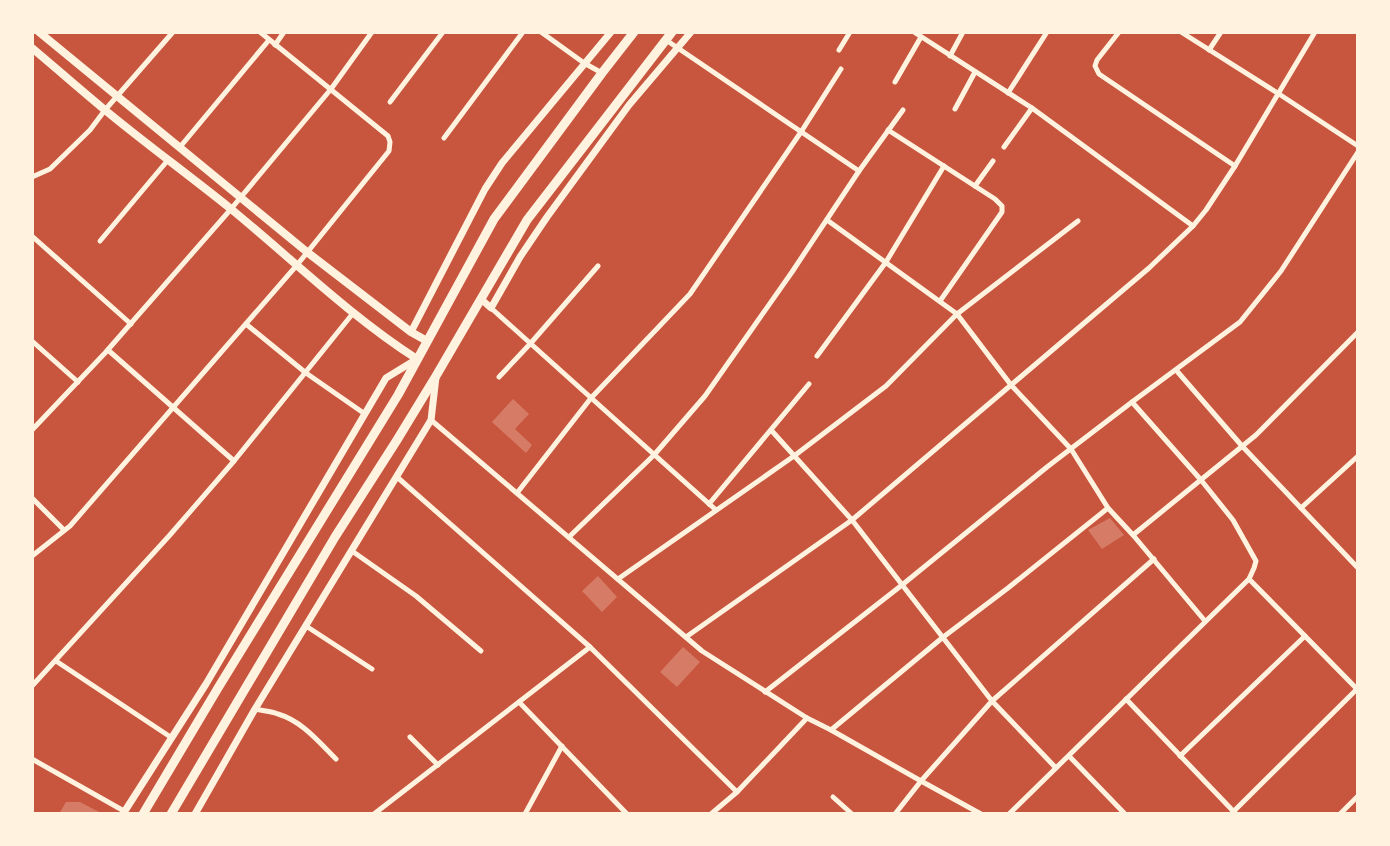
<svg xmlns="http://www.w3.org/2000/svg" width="1390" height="846" viewBox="0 0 1390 846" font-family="'Exo 2',sans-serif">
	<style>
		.building { fill: #d67c66 }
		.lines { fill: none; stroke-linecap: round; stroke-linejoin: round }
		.minor { stroke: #fff3e0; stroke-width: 5 }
		.tertiary { stroke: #fff3e0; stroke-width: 7 }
		.secondary { stroke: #fff3e0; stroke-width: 8 }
		.trunk { stroke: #fff3e0; stroke-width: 9 }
	</style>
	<rect width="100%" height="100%" fill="#c8553d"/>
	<!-- building -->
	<g class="building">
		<polygon points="513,399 529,414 515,429 532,445 526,453 492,422"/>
		<polygon points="1110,518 1124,535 1102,549 1088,530"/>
		<polygon points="598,576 617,597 602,612 582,591"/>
		<polygon points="683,647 700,662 677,687 660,672"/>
		<polygon points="66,802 80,802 103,814 59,814"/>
	</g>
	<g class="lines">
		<!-- minor -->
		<g class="minor">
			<polyline points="541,32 584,63 602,73"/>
			<polyline points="914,32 1032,108 1193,226"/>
			<polyline points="1119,32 1097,60 1095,66 1099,74 1235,166"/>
			<polyline points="1181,32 1279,94 1358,146"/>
			<polyline points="666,40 859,171"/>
			<polyline points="275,45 284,32"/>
			<polyline points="839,50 850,32"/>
			<polyline points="1209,50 1221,32"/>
			<polyline points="950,56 963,32"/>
			<polyline points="895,82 921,37"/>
			<polyline points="1008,93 1047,32"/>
			<polyline points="390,102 443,32"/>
			<polyline points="955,109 975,72"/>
			<polyline points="888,130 995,199 1002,206 1002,212 940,301"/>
			<polyline points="444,138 523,32"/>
			<polyline points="180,147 269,40"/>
			<polyline points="1004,147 1032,108"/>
			<polyline points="32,177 50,169 90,130 105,110 173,32"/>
			<polyline points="975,186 993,161"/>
			<polyline points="827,220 957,314 1011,385 1071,449 1108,508"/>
			<polyline points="33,237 131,324"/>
			<polyline points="100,241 168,160"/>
			<polyline points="491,308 716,510"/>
			<polyline points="246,324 306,373 365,414"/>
			<polyline points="32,341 78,382"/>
			<polyline points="108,350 234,461 354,312"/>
			<polyline points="817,356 886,262 944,166"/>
			<polyline points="1176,370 1242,446 1358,568"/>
			<polyline points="499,377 530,344 598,266"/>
			<polyline points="1132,402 1201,480 1233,520 1256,561 1254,568 1249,579"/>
			<polyline points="431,420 702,651 807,718 831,730 921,781 981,814"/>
			<polyline points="32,430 105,353 231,209 331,89 372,32"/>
			<polyline points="771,430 852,520 992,701 921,781 895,814"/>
			<polyline points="517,493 591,398 690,294 801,132 841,69"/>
			<polyline points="32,498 64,530"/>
			<polyline points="709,504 809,384"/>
			<polyline points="1301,508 1358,456"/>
			<polyline points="1133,535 1205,621"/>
			<polyline points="569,537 654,455 705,396 792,272 859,171 903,110"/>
			<polyline points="352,551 416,596 481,651"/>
			<polyline points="32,556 70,526 297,265 389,151 390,142 388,136 260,32"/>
			<polyline points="618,579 794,456 886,386 957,314 1078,221"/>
			<polyline points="306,626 372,669"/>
			<polyline points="686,637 852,520 1149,268 1193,226 1206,210 1235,166 1315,32"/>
			<polyline points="590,647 737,792"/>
			<polyline points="56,661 172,738"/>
			<polyline points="32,686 169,536 234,461"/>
			<polyline points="765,692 902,585 1047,467 1132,402 1240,322 1281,271 1358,152"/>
			<polyline points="1126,699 1236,814"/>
			<polyline points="519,702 627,814"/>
			<path d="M255 709C263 711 271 711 278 714 302 721 319 742 336 759"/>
			<polyline points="831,730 942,638 1008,588 1108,508 1133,535 1256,435 1358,332"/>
			<polyline points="410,737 438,765"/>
			<polyline points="1069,756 1125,814"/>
			<polyline points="1180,756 1305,636"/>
			<polyline points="32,759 124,811"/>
			<polyline points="1056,768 992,701 1154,559"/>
			<polyline points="833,797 852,814"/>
			<polyline points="374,814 590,647 397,477"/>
			<polyline points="525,814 562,746"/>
			<polyline points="711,814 737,792 807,718"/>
			<polyline points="1009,814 1249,579 1357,689"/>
			<polyline points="1231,814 1358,688"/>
			<polyline points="1340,814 1358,796"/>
		</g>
		<!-- tertiary -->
		<g class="tertiary">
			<polyline points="481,299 491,308 520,257 547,217 629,105 691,32"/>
			<polyline points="411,332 485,189 502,163 611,32"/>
			<polyline points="123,814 206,684 386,378 417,359"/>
			<polyline points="195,814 255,709 431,420 436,377"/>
		</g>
		<!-- secondary -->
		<g class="secondary">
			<polyline points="39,32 307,252 411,332 427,341"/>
			<path d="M32 48C57 69 81 90 105 110 146 144 189 175 231 209 292 259 350 316 417 359"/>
		</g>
		<!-- trunk -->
		<g class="trunk">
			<polyline points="143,814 218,688 398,395 494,219 602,73 634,32"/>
			<polyline points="171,814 335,537 397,440 436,376 527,220 672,32"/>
		</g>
	</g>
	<!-- border -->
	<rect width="1390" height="846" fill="none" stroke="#fff3e0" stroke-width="68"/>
</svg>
